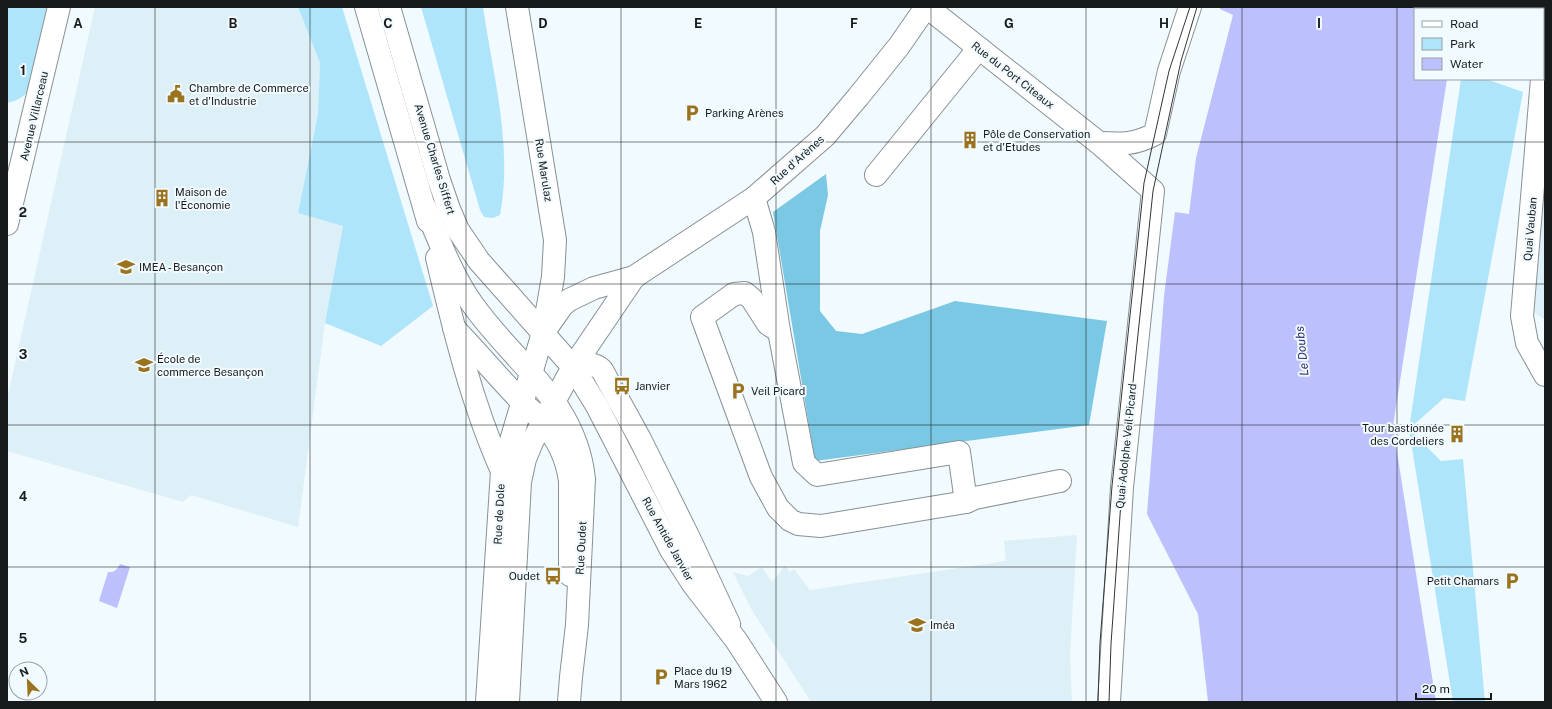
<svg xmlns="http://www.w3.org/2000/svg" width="1552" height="709" viewBox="0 0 1552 709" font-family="'Public Sans',sans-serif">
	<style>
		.built { fill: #ddeff7 }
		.green { fill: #afe5fa }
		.forest { fill: #7bc8e5 }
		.water { fill: #bcc0fd }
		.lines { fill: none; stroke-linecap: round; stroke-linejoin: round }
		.minor-casing { stroke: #889194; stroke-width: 24 }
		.major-casing { stroke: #889194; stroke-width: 24 }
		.minor { stroke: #fff; stroke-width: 22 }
		.major { stroke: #fff; stroke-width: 22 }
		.tram { stroke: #323637; stroke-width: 1 }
		.grid { fill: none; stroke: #181b1c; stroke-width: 1; stroke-opacity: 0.55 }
		.labels { text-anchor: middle; stroke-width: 4; stroke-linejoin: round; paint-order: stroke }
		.street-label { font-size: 11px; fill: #181b1c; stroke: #f1fafe }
		.poi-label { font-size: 11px; fill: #181b1c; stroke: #f1fafe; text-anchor: start }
		.water-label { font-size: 12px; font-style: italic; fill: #302b70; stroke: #f1fafe }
		.grid-label { font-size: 13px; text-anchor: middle; font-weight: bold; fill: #181b1c; stroke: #f1fafe; stroke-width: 4; stroke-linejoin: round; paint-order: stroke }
	</style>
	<rect width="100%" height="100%" fill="#f1fafe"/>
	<!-- built -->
	<g class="built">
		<polygon points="95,7 298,7 320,63 318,114 298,213 343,225 325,323 298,527 191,495 183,502 7,451 7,399"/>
		<polygon points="1499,7 1545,7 1545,27 1543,26 1543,9 1499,9"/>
		<polygon points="1545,178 1545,319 1530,311"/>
		<polygon points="1077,535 1070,654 1072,702 811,702 750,607 733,572 748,576 762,567 772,582 785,566 790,572 794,569 810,590 1006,561 1004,541"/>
	</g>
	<!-- green -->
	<g class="green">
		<path d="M7 7H51L31 87C24 97 19 100 7 103Z"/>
		<polygon points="298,7 342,7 433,306 381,346 325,323 343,226 298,213 318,114 320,63"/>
		<path d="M421 7H483C493 76 513 145 500 215L493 218 484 217 480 210Z"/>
		<polygon points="1461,79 1486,79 1523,92 1465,401 1444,398 1409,429 1441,461 1463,459 1485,702 1453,702 1409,429"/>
	</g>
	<!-- forest -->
	<polygon class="forest" points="826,174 828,195 820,231 820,311 836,331 862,334 955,301 1107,321 1089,425 815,461 773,212"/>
	<!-- water -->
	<g class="water">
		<polygon points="1220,7 1467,7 1466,9 1415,9 1415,79 1447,79 1393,426 1436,702 1208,702 1198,614 1147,514 1164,296 1175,212 1189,214 1196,158 1233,15 1220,9"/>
		<path d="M120 564 130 567 117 608 99 601 108 572C115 573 117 569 120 564Z"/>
	</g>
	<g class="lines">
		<!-- minor casing -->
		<g class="minor-casing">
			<g id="minor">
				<polyline points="517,7 555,240 553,277 544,328"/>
				<polyline points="927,7 1099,143 1153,191 1122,487 1109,702"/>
				<polyline points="1495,9 1496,7"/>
				<polyline points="1542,79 1522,316 1527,343 1545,375"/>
				<path d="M1099 143C1122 144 1134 145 1155 134L1169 71 1190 7"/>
				<polyline points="876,175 979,48"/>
				<polyline points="754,198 764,232 779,331 804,463 817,475 959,452 966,502"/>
				<polyline points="7,224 59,7"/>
				<path d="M454 328C477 352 499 378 522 402 529 409 536 414 542 421 558 439 567 458 570 481V575"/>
				<polyline points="779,331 768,324 752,299 745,293 734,294 702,317 761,477 778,508 790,520 798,524 821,526 966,502 975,498 1060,481"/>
				<polyline points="543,333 562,306 569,300 594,288 634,277 754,198 825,136 858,97 899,46 926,7"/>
				<path d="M573 367C585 365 593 361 602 370L640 439 690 540 729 624"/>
				<polyline points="573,367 634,277"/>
			</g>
		</g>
		<!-- major casing -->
		<g class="major-casing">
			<g id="major">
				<polyline points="366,7 428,221"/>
				<polyline points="389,7 439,180 449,209 458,230 479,261 573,367 597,406 671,550 693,584 736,640 776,702"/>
				<path d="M425 207C439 240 452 276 473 305 515 364 576 401 584 479L577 625 571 677 569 702"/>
				<path d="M437 258C454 330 472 404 502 471"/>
				<polyline points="487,702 502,471 543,333"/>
				<polyline points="508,702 520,482 525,459 532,442 573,367"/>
			</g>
		</g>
		<!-- minor -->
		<use href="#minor" class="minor"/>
		<!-- major -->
		<use href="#major" class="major"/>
		<!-- tram -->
		<g class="tram">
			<polyline points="1098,702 1100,643 1112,486 1144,183 1169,71 1190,7"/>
			<polyline points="1109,702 1111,644 1122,487 1153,191 1181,61 1197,7"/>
		</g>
	</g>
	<!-- grid -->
	<path class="grid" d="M155 7V702M310 7V702M466 7V702M621 7V702M776 7V702M931 7V702M1086 7V702M1242 7V702M1397 7V702M7 142H1545M7 284H1545M7 425H1545M7 567H1545"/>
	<!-- icons -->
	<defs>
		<g id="civic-bare" transform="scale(1.38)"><path d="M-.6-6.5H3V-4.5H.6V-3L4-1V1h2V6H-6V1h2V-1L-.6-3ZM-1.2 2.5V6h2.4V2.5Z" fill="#9b731f" stroke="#f1fafe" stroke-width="2.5" paint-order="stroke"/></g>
		<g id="parking-bare" transform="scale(1.38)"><path d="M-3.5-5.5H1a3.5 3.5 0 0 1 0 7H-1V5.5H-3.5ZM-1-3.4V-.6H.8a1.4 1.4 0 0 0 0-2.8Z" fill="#9b731f" stroke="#f1fafe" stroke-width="2.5" paint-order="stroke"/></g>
		<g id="building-bare" transform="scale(1.38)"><path d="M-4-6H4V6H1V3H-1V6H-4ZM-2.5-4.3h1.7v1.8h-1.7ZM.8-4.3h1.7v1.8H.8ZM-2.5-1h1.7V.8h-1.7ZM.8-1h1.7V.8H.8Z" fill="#9b731f" stroke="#f1fafe" stroke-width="2.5" paint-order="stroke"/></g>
		<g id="university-bare" transform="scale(1.38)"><path d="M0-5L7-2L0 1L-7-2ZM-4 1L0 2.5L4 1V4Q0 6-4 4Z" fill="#9b731f" stroke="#f1fafe" stroke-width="2.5" paint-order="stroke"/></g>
		<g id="bus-bare" transform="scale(1.38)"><path d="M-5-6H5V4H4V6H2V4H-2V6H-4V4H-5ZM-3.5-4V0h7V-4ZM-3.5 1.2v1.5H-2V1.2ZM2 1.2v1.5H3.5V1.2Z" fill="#9b731f" stroke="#f1fafe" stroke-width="2.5" paint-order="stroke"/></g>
	</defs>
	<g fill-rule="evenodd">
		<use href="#civic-bare" x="176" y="94"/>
		<use href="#parking-bare" x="692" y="113"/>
		<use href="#building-bare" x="970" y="140"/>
		<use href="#building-bare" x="162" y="198"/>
		<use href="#university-bare" x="126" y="267"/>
		<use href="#university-bare" x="144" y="365"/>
		<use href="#bus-bare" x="622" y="386"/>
		<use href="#parking-bare" x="738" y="391"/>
		<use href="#building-bare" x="1457" y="434"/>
		<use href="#bus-bare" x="553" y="576"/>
		<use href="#parking-bare" x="1512" y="581"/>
		<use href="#university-bare" x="917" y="625"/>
		<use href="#parking-bare" x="661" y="677"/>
	</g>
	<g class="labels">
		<!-- street labels -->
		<g class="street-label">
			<text transform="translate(1013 75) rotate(38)" y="4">Rue du Port Citeaux</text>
			<text transform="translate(34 116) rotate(-77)" y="4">Avenue Villarceau</text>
			<text transform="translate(435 159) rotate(73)" y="4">Avenue Charles Siffert</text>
			<text transform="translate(797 160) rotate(-42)" y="4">Rue d'Arènes</text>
			<text transform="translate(544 170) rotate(81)" y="4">Rue Marulaz</text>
			<text transform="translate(1530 229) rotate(-85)" y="4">Quai Vauban</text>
			<text transform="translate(1126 446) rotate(-84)" y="4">Quai Adolphe Veil Picard</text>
			<text transform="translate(499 514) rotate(-87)" y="4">Rue de Dole</text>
			<text transform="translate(668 539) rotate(61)" y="4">Rue Antide Janvier</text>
			<text transform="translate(581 548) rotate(-87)" y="4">Rue Oudet</text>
		</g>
		<!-- poi labels -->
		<g class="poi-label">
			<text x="189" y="92">Chambre de Commerce<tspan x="189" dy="13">et d'Industrie</tspan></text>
			<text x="705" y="117">Parking Arènes</text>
			<text x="983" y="138">Pôle de Conservation<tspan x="983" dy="13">et d'Etudes</tspan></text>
			<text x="175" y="196">Maison de<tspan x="175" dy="13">l'Économie</tspan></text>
			<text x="139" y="271">IMEA - Besançon</text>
			<text x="157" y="363">École de<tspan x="157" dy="13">commerce Besançon</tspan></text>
			<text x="635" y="390">Janvier</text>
			<text x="751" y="395">Veil Picard</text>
			<text x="1444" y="432" text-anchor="end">Tour bastionnée<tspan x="1444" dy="13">des Cordeliers</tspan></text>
			<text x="540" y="580" text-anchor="end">Oudet</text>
			<text x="1499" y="585" text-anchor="end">Petit Chamars</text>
			<text x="930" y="629">Iméa</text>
			<text x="674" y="675">Place du 19<tspan x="674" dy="13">Mars 1962</tspan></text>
		</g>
		<!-- water labels -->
		<g class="water-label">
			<text transform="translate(1302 351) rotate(-96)" y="4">Le Doubs</text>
		</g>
	</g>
	<g class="grid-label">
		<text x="78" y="28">A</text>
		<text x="233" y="28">B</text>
		<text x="388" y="28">C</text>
		<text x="543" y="28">D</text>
		<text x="698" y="28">E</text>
		<text x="854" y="28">F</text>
		<text x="1009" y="28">G</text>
		<text x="1164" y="28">H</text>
		<text x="1319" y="28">I</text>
		<text x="23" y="75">1</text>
		<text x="23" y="217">2</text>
		<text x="23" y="359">3</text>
		<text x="23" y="501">4</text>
		<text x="23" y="643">5</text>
	</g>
	<!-- border -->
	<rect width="1552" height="709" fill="none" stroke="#181b1c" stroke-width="16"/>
	<!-- legend -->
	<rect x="1414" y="8" width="130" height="72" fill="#f1fafe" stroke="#9aa1a4"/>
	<rect x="1422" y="21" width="20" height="6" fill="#ffffff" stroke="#9aa1a4"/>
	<text x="1450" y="28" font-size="12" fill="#181b1c">Road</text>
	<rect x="1422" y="38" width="20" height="12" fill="#afe5fa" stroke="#9aa1a4"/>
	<text x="1450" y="48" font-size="12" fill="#181b1c">Park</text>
	<rect x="1422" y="58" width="20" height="12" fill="#bcc0fd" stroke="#9aa1a4"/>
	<text x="1450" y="68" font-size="12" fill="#181b1c">Water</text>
	<!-- north arrow -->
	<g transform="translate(28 681) rotate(336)"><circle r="19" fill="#f1fafe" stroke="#9aa1a4"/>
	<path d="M0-3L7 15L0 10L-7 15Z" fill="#9b731f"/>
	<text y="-6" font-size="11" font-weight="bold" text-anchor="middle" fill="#181b1c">N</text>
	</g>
	<!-- scale -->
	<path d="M1416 693v6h75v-6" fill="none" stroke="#181b1c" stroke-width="2"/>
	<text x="1422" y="693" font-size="12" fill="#181b1c" stroke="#f1fafe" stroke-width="3" paint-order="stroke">20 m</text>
</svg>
